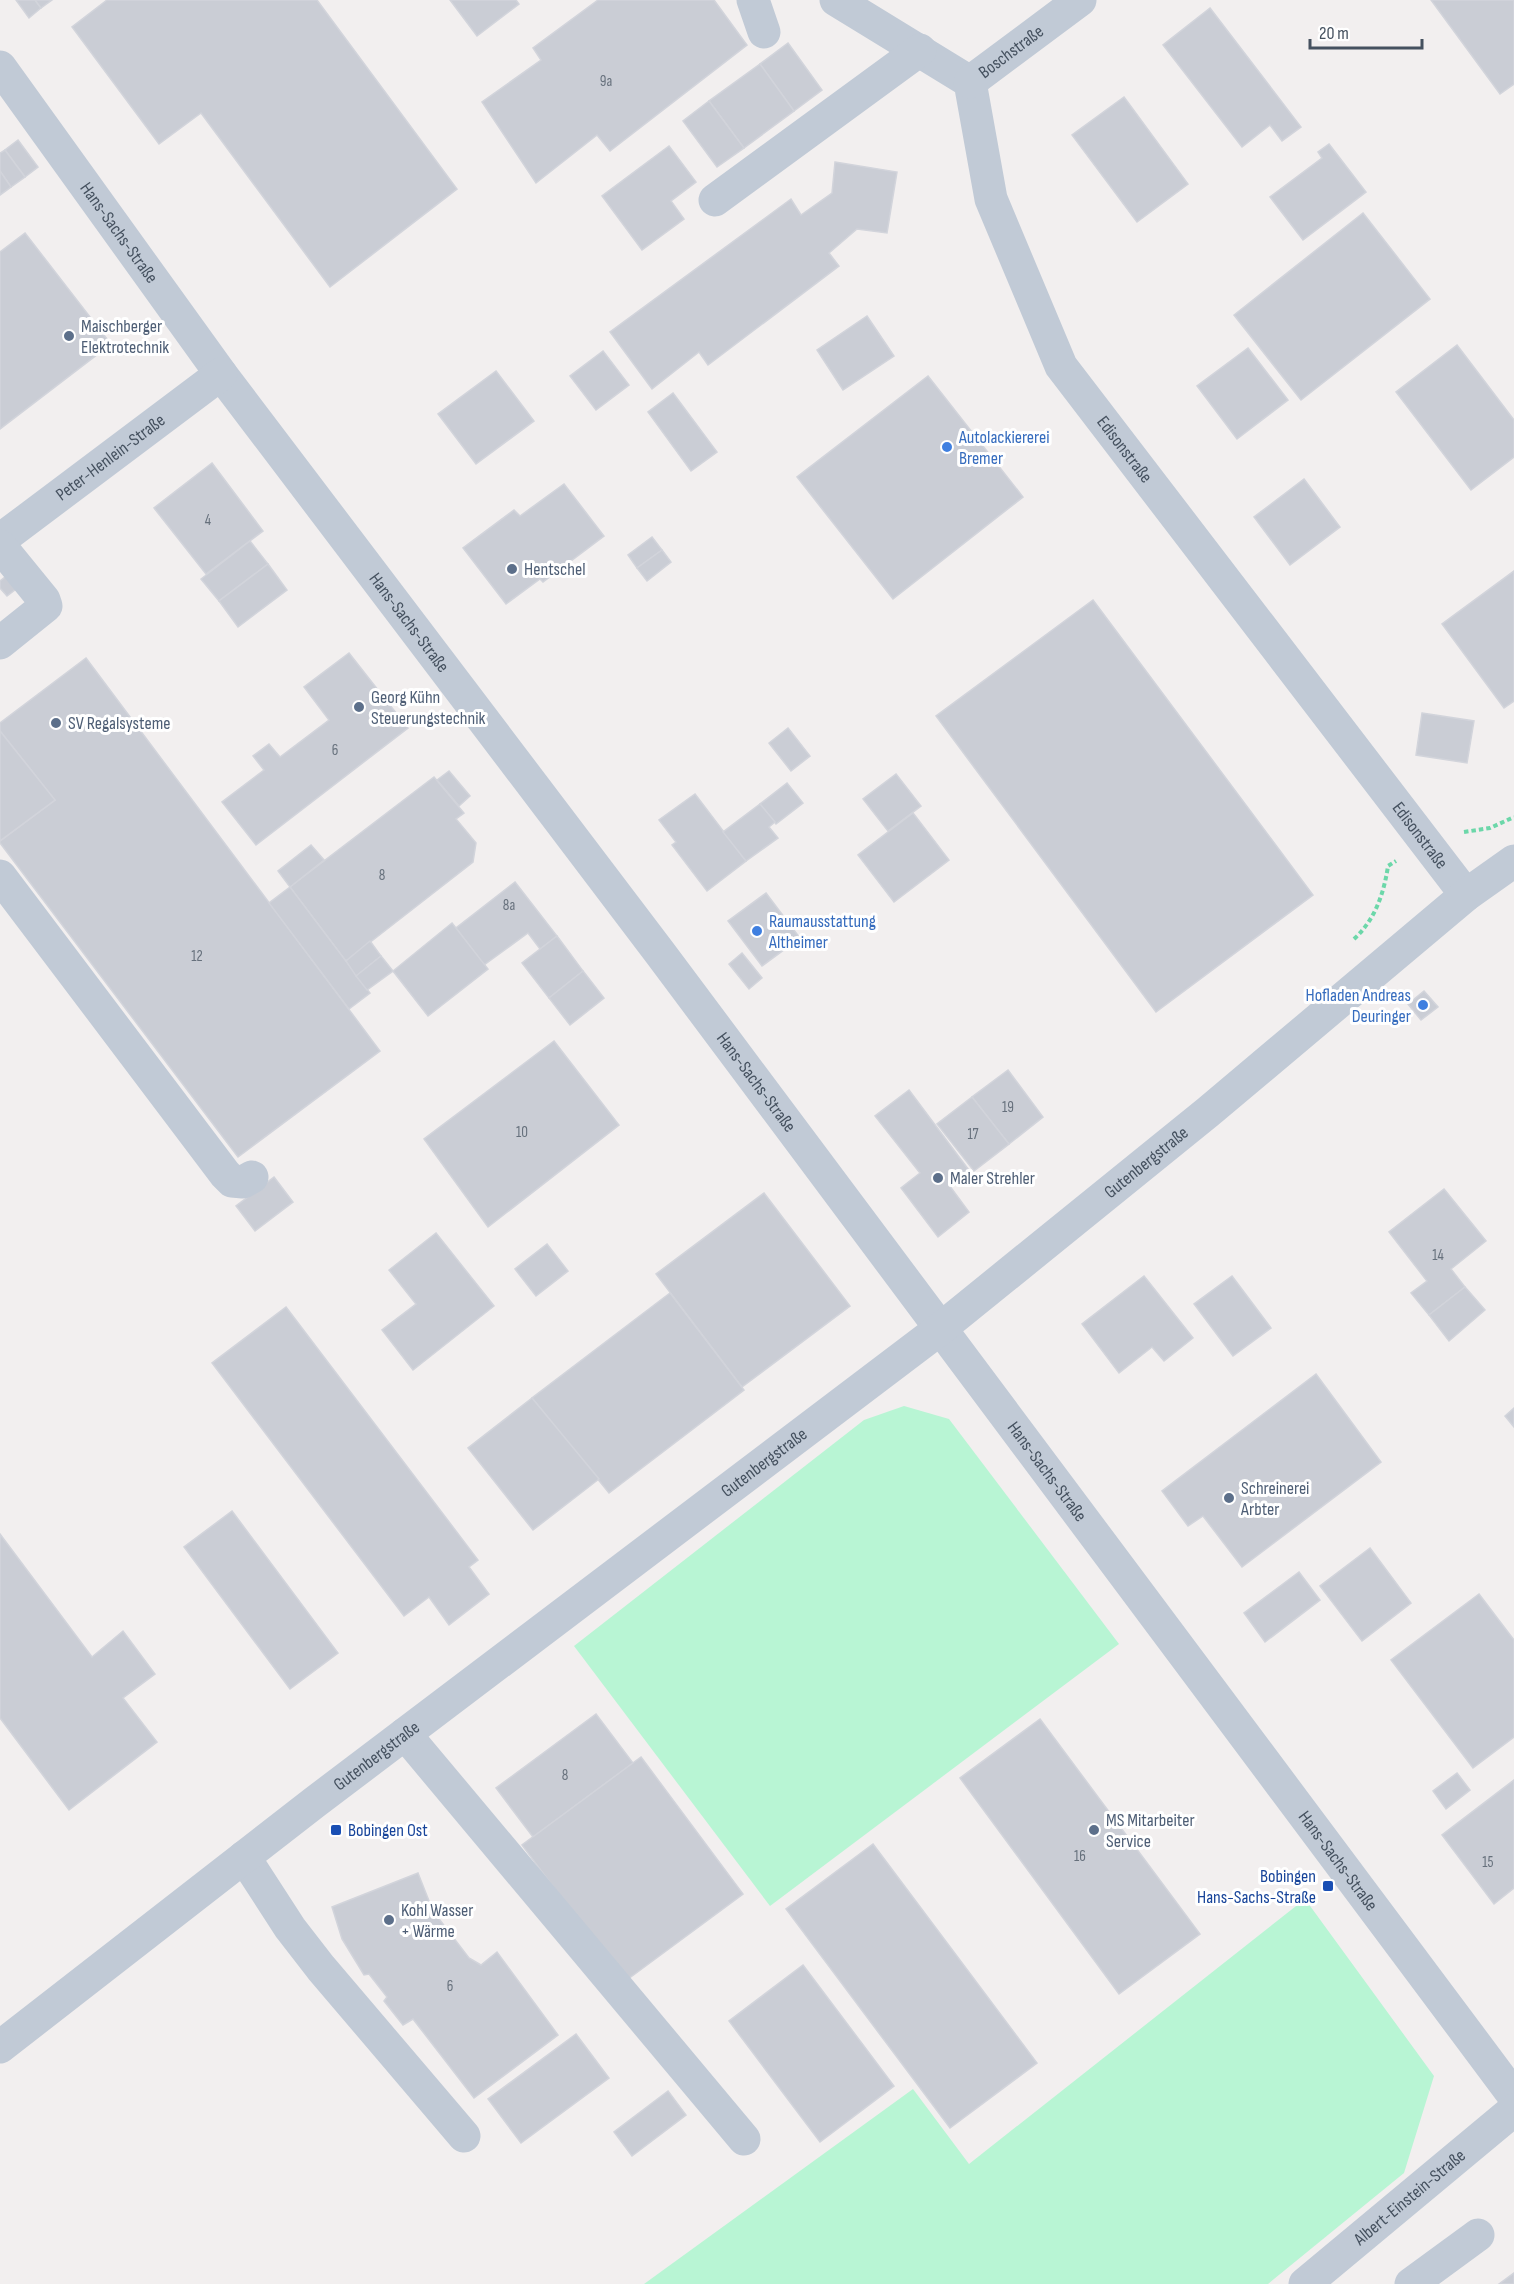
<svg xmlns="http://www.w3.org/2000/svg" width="1514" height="2284" viewBox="0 0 1514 2284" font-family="'Sofia Sans Condensed',sans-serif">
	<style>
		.green { fill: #b8f5d4 }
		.building { fill: #cacdd5; stroke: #d2d4db; stroke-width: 1.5 }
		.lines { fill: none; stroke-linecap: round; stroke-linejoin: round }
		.path { stroke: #6cd7a9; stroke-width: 4; stroke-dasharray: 4.5 3; stroke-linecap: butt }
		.minor { stroke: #c1cad6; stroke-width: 33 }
		.service-dot { fill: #5c6f8a; stroke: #fff; stroke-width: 2 }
		.shop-dot { fill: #3f7fe0; stroke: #fff; stroke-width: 2 }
		.transit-dot { fill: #1a4fb4; stroke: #fff; stroke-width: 2 }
		.labels { text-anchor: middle; stroke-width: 6; stroke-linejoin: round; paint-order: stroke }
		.number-label { font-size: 15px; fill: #66707c }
		.street-label { font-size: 18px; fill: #45515f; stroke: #fff }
		.service-label { font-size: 18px; fill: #4e5e75; stroke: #fff; text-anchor: start }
		.shop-label { font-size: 18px; fill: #366cbe; stroke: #fff; text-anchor: start }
		.transit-label { font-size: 18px; fill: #164399; stroke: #fff; text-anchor: start }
	</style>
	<rect width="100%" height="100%" fill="#f2efef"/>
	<!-- green -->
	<g class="green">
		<polygon points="904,1406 949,1419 1119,1644 770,1906 574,1646 864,1420"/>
		<polygon points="1305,1899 1434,2076 1404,2173 1268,2284 644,2284 913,2089 969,2164"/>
	</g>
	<!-- building -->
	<g class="building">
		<polygon points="16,0 35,0 41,8 29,18"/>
		<polygon points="35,0 52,0 41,8"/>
		<polygon points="107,0 317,0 457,189 330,287 201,113 159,144 72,27"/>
		<polygon points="450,0 516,0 519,4 477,36"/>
		<polygon points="598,0 714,0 747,45 610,151 597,135 536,183 482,102 541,60 533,48"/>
		<polygon points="1431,0 1514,0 1514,84 1500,94"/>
		<polygon points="1210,8 1301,127 1282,141 1270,125 1242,147 1163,45"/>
		<polygon points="788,43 822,90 794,111 760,64"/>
		<polygon points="760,64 794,111 744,148 709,101"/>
		<polygon points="1124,97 1188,184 1137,222 1072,135"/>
		<polygon points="709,101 744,148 717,167 683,121"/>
		<polygon points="18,140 38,167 25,177 5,150"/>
		<polygon points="1329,144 1366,192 1303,240 1270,197 1322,158 1318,152"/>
		<polygon points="669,146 696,182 671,201 684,219 642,250 602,196"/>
		<polygon points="5,150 25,177 11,187 0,171 0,153"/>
		<polygon points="835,162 897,172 887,233 857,229 829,253 839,266 708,365 699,352 652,389 610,332 791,199 801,215 832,193"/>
		<polygon points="0,171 11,187 0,195"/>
		<polygon points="1363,213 1430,299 1301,400 1234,315"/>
		<polygon points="25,233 111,344 0,429 0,252"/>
		<polygon points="867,316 894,356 843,390 817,350"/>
		<polygon points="1457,345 1514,420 1514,457 1471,490 1396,392"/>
		<polygon points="1248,348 1288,400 1237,439 1197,386"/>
		<polygon points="603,351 629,385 596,410 570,376"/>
		<polygon points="496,371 534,421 476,464 438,414"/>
		<polygon points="928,376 1023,497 893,599 797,477"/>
		<polygon points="673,393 717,452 691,471 648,412"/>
		<polygon points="212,463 263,531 206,574 154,508"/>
		<polygon points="1304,479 1340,527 1290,565 1254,517"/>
		<polygon points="564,484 604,536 543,582 540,579 506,604 463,548 514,510 520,516"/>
		<polygon points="652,537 662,550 637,568 628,555"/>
		<polygon points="250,541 268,564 219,601 201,579"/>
		<polygon points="662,550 671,562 647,581 637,568"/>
		<polygon points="268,564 287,590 238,627 219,601"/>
		<polygon points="1514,571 1514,701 1504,708 1442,624"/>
		<polygon points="10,573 20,586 7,596 0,588 0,581"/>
		<polygon points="1093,600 1313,895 1156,1012 936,716"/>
		<polygon points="349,653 408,728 256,845 222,802 264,770 253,756 269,744 280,757 329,720 304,687"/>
		<polygon points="86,658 380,1051 238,1157 0,843 0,841 55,800 0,731 0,723"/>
		<polygon points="1422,713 1474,721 1467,763 1416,755"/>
		<polygon points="788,728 810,756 791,771 769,743"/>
		<polygon points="0,731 55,800 0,841"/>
		<polygon points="449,771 470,796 459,806 437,780"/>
		<polygon points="896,774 921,806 888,831 863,799"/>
		<polygon points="434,777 464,813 456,819 476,843 473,862 346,961 290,887"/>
		<polygon points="787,783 803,803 776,824 760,804"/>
		<polygon points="695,794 746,861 707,891 672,845 676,842 659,820"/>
		<polygon points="760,804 775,822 769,827 778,838 746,861 723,832"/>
		<polygon points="913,813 949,860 894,902 858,855"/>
		<polygon points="311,845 324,860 290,887 278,871"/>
		<polygon points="515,882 557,936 540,949 528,933 484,965 456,928"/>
		<polygon points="290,887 370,993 349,1009 269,903"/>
		<polygon points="766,893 800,938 762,966 728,921"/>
		<polygon points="452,923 488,969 428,1016 393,971"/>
		<polygon points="557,936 583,971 549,998 522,963"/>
		<polygon points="370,941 381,956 356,976 346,961"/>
		<polygon points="742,953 762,978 749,989 729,964"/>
		<polygon points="381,956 393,971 367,990 356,976"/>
		<polygon points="583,971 604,998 570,1025 549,998"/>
		<polygon points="1424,991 1438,1007 1421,1020 1408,1004"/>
		<polygon points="554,1041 619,1125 488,1227 424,1139"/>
		<polygon points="1008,1070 1043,1117 1009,1144 972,1097"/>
		<polygon points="909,1090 968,1169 949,1185 969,1212 938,1237 901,1188 920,1173 875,1116"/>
		<polygon points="972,1097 1009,1144 974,1171 937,1124"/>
		<polygon points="274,1177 293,1202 255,1231 236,1206"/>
		<polygon points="1444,1189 1486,1241 1451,1269 1465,1287 1429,1315 1411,1293 1427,1281 1389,1232"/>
		<polygon points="764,1193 850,1306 742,1387 656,1274"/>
		<polygon points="436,1233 494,1306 413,1370 382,1330 416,1304 389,1270"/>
		<polygon points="547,1244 568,1271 536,1296 515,1269"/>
		<polygon points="1144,1276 1193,1338 1164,1361 1152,1347 1119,1373 1082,1324"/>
		<polygon points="1232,1276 1271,1328 1233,1356 1194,1304"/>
		<polygon points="1465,1287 1485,1310 1449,1341 1429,1315"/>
		<polygon points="670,1293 744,1390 609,1493 532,1398"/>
		<polygon points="286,1307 478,1560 469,1567 489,1594 449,1625 429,1597 404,1616 212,1363"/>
		<polygon points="1316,1374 1381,1462 1242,1567 1203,1516 1188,1526 1162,1491"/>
		<polygon points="532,1398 599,1479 533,1530 468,1448"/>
		<polygon points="1514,1408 1514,1427 1505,1416"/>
		<polygon points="232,1511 338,1653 290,1689 184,1547"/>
		<polygon points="0,1534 92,1657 123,1631 155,1674 123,1698 157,1742 69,1810 0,1718"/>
		<polygon points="1370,1548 1411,1603 1362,1641 1320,1586"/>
		<polygon points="1299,1572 1320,1600 1265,1642 1244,1613"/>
		<polygon points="1479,1594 1514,1640 1514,1737 1473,1768 1391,1660"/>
		<polygon points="596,1714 633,1763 533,1837 496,1788"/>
		<polygon points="1040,1719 1200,1934 1119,1994 960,1778"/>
		<polygon points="641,1757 743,1894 624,1982 522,1845"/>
		<polygon points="1457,1773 1470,1790 1446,1809 1433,1791"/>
		<polygon points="1514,1780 1514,1888 1494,1904 1442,1835"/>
		<polygon points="873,1844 1037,2063 950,2128 786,1909"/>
		<polygon points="418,1873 433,1911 469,1958 481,1965 497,1952 558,2035 474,2098 413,2019 403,2025 384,2001 387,1997 369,1974 364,1975 342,1939 332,1907"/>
		<polygon points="803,1965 894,2086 820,2142 729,2021"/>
		<polygon points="576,2034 609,2078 521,2143 488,2099"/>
		<polygon points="668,2091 686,2115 632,2156 614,2132"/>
		<polygon points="1514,2273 1514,2284 1499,2284"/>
	</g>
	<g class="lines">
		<!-- path -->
		<g class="path">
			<polyline points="1464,832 1490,828 1514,817"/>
			<path d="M1354 939C1375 920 1384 893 1388 866L1396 861"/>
		</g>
		<!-- minor -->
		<g class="minor">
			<polyline points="753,0 764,32"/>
			<path id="s1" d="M836 0 970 82 991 199 1061 366 1466 895"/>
			<path id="s2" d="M0 67 221 374 660 953 1514 2096"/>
			<path id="s3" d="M970 82 1080 0"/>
			<polyline points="715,200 920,50"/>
			<path id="s4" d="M0 540 221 374"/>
			<polyline points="0,546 44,600 46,606 0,643"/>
			<polyline points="0,876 225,1174 232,1181 243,1182 252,1177"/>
			<polyline points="405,1734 744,2139"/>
			<polyline points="244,1857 290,1928 321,1968 464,2136"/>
			<path id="s5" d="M0 2047 315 1802 940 1329 1208 1112 1466 895 1514 861"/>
			<path id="s6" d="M1305 2284 1514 2110"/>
			<polyline points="1411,2284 1478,2235"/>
		</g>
	</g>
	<!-- markers -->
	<g class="service-dot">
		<circle cx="69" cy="336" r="6"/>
		<circle cx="512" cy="569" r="6"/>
		<circle cx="359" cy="707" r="6"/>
		<circle cx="56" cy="723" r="6"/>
		<circle cx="938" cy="1178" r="6"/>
		<circle cx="1229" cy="1498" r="6"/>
		<circle cx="1094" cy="1830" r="6"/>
		<circle cx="389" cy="1920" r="6"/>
	</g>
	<g class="shop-dot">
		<circle cx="947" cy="447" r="6"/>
		<circle cx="757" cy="931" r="6"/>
		<circle cx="1423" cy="1005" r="6"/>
	</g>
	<g class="transit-dot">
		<rect x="330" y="1824" width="12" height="12" rx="3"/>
		<rect x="1322" y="1880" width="12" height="12" rx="3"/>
	</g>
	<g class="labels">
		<!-- number labels -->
		<g class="number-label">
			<text x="606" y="86">9a</text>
			<text x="208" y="525">4</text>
			<text x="335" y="755">6</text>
			<text x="382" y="880">8</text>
			<text x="509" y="910">8a</text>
			<text x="197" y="961">12</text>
			<text x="1008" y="1112">19</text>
			<text x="522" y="1137">10</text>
			<text x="973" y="1139">17</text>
			<text x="1438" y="1260">14</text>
			<text x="565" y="1780">8</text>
			<text x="1080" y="1861">16</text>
			<text x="1488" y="1867">15</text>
			<text x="450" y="1991">6</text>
		</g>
		<!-- street labels -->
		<g class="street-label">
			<text dy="6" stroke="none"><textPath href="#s3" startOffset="51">Boschstraße</textPath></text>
			<text dy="6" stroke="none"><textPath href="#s2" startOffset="204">Hans-Sachs-Straße</textPath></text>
			<text dy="6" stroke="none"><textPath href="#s1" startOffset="562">Edisonstraße</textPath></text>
			<text dy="6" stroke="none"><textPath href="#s4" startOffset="138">Peter-Henlein-Straße</textPath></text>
			<text dy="6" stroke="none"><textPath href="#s2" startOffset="690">Hans-Sachs-Straße</textPath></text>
			<text dy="6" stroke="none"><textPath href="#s1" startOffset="1048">Edisonstraße</textPath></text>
			<text dy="6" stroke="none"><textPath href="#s2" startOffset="1266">Hans-Sachs-Straße</textPath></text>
			<text dy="6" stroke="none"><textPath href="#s5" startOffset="1448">Gutenbergstraße</textPath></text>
			<text dy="6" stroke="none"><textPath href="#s5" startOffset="962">Gutenbergstraße</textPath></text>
			<text dy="6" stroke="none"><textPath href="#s2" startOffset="1752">Hans-Sachs-Straße</textPath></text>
			<text dy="6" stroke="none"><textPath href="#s5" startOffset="476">Gutenbergstraße</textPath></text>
			<text dy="6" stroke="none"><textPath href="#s2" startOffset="2238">Hans-Sachs-Straße</textPath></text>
			<text dy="6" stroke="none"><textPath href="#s6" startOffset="136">Albert-Einstein-Straße</textPath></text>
		</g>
		<!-- service labels -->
		<g class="service-label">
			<text x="81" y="332">Maischberger<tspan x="81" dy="21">Elektrotechnik</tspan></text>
			<text x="524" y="575">Hentschel</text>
			<text x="371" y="703">Georg Kühn<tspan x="371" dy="21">Steuerungstechnik</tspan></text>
			<text x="68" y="729">SV Regalsysteme</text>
			<text x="950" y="1184">Maler Strehler</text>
			<text x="1241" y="1494">Schreinerei<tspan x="1241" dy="21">Arbter</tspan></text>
			<text x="1106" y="1826">MS Mitarbeiter<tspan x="1106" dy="21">Service</tspan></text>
			<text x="401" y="1916">Kohl Wasser<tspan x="401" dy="21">+ Wärme</tspan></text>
		</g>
		<!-- shop labels -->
		<g class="shop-label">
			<text x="959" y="443">Autolackiererei<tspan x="959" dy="21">Bremer</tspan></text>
			<text x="769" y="927">Raumausstattung<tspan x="769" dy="21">Altheimer</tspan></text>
			<text x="1411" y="1001" text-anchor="end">Hofladen Andreas<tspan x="1411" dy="21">Deuringer</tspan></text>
		</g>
		<!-- transit labels -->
		<g class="transit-label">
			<text x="348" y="1836">Bobingen Ost</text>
			<text x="1316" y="1882" text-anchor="end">Bobingen<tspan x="1316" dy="21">Hans-Sachs-Straße</tspan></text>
		</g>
	</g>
	<!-- scale -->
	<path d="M1310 39v9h112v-9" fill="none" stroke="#45515f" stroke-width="3"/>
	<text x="1319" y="39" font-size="18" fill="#45515f" stroke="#ffffff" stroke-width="4.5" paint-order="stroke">20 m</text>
</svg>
